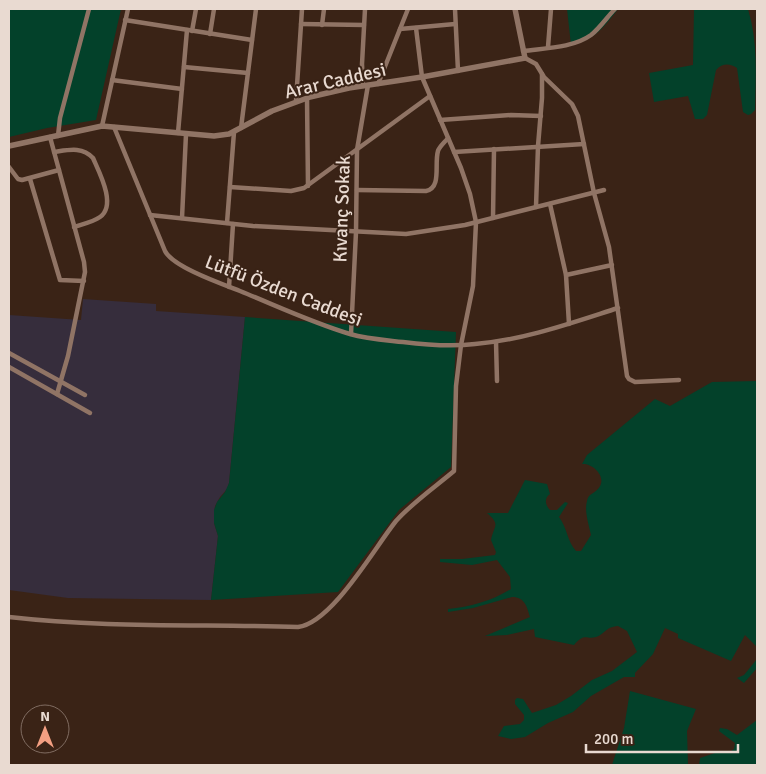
<svg xmlns="http://www.w3.org/2000/svg" width="766" height="774" viewBox="0 0 766 774" font-family="Signika,sans-serif">
	<style>
		.industrial { fill: #362d3c }
		.green { fill: #03412a }
		.lines { fill: none; stroke-linecap: round; stroke-linejoin: round }
		.minor { stroke: #907465; stroke-width: 4.5 }
		.tertiary { stroke: #907465; stroke-width: 5.5 }
		.labels { text-anchor: middle; stroke-width: 4; stroke-linejoin: round; paint-order: stroke }
		.street-label { font-size: 19px; fill: #e9dad1; stroke: #3a2316 }
	</style>
	<rect width="100%" height="100%" fill="#3a2316"/>
	<!-- industrial -->
	<polygon class="industrial" points="83,299 156,304 156,311 245,317 229,483 227,489 220,497 215,506 214,515 214,523 218,536 211,600 68,598 9,590 9,315 81,320"/>
	<!-- green -->
	<g class="green">
		<polygon points="9,9 121,9 96,120 47,128 9,137"/>
		<path d="M567 9H618C605 26 594 41 571 45Z"/>
		<path d="M694 9H748C758 42 756 75 755 110L751 114 748 115 743 112 737 68C730 63 722 63 716 70L707 115 703 119H695L688 96 654 102 649 73 693 65Z"/>
		<polygon points="245,317 456,332 451,467 399,510 338,592 211,600 218,536 214,523 214,510 217,502 225,492 229,483"/>
		<path d="M757 381V647L745 635 731 661 678 638V634L665 628 653 654 635 673V677H624L591 696 573 712 548 723 525 737 511 739 498 736 504 726 520 724 524 720V715L515 704V700L517 698 523 699 532 713 556 705 571 696 592 680 612 671 637 652 627 631 618 626C605 627 604 635 596 637 586 640 585 632 574 645L535 637 534 629 507 635 485 636 530 617C527 607 525 597 512 597L473 608 448 612V609C470 607 492 601 511 589L510 577 497 560 472 565 440 562V559H462L495 555 496 552 491 540C494 525 501 525 487 513H508L525 480 547 484 550 494C544 498 545 505 550 510H557L565 502 568 503 559 517C567 527 567 541 576 551H581L591 535C589 525 584 511 587 501 588 494 593 494 597 490 609 479 594 463 582 464L587 455 655 399 670 406 712 382Z"/>
		<polygon points="757,659 757,668 744,683 737,678 744,675"/>
		<polygon points="630,691 696,709 687,731 688,765 612,765 624,728"/>
		<polygon points="757,720 757,765 699,765 700,758 718,752 730,752 734,749 735,743 719,731 720,728 727,729 737,735"/>
	</g>
	<g class="lines">
		<!-- minor -->
		<g class="minor">
			<polyline points="455,9 458,71"/>
			<polyline points="125,20 252,40"/>
			<polyline points="301,24 364,25"/>
			<polyline points="322,25 324,9"/>
			<polyline points="400,29 455,24"/>
			<polyline points="192,31 196,9"/>
			<polyline points="210,34 214,9"/>
			<polyline points="548,47 551,9"/>
			<path d="M523 51C545 48 573 48 591 35 600 28 607 17 615 9"/>
			<polyline points="525,58 536,64 544,77 572,104 578,116 594,193 609,247 627,376 629,379 635,382 679,380"/>
			<polyline points="184,67 248,73"/>
			<polyline points="112,80 182,89"/>
			<polyline points="378,84 408,9"/>
			<polyline points="363,86 362,64 365,9"/>
			<polyline points="307,98 308,186"/>
			<polyline points="296,101 302,9"/>
			<polyline points="440,120 511,115 541,116"/>
			<polyline points="102,126 128,9"/>
			<path d="M114 127 165 251C173 267 222 284 240 291 277 306 313 323 350 334 367 339 385 340 403 342 427 345 451 347 475 344 524 340 571 323 618 308"/>
			<polyline points="241,128 256,9"/>
			<polyline points="178,133 187,30"/>
			<polyline points="58,136 60,118 89,9"/>
			<polyline points="50,137 84,262 85,272 68,356 57,394"/>
			<path d="M54 152C68 150 82 146 93 158 99 172 117 205 100 217 93 222 83 224 74 227"/>
			<polyline points="454,152 584,144"/>
			<polyline points="9,167 18,179 22,180 59,170"/>
			<polyline points="30,179 60,280 84,281"/>
			<polyline points="230,187 291,191 304,188 430,96"/>
			<path d="M357 190 426 191C442 188 434 164 438 151 439 147 445 142 448 138"/>
			<polyline points="550,204 566,275 569,324"/>
			<polyline points="536,207 538,146 542,98 542,74"/>
			<polyline points="150,215 253,226 406,234 465,225 604,190"/>
			<polyline points="182,218 186,134"/>
			<polyline points="493,218 494,149"/>
			<polyline points="227,223 234,132"/>
			<polyline points="566,275 612,265"/>
			<polyline points="229,287 233,224"/>
			<polyline points="351,334 356,232 357,150 368,85"/>
			<polyline points="496,342 497,381"/>
			<polyline points="9,353 85,395"/>
			<polyline points="9,367 90,413"/>
			<path d="M9 617C105 628 202 624 298 627 332 623 375 547 396 521 413 502 435 487 454 471L456 386 461 345 473 286 476 222 470 194 461 168 422 77 416 28"/>
		</g>
		<!-- tertiary -->
		<polyline class="tertiary" points="9,146 102,126 214,136 229,134 272,111 310,97 349,88 422,77 525,58 515,9"/>
	</g>
	<g class="labels">
		<!-- street labels -->
		<g class="street-label">
			<text transform="translate(335 80) rotate(-13)" y="7">Arar Caddesi</text>
			<text transform="translate(341 209) rotate(-88)" y="7">Kıvanç Sokak</text>
			<text transform="translate(284 290) rotate(21)" y="7">Lütfü Özden Caddesi</text>
		</g>
	</g>
	<!-- border -->
	<rect width="766" height="774" fill="none" stroke="#e9dad1" stroke-width="20"/>
	<!-- north arrow -->
	<g transform="translate(45 729)"><circle r="24" fill="#3a2316" stroke="#806c61"/>
	<path d="M0-4L9 19L0 12L-9 19Z" fill="#f39f82"/>
	<text y="-8" font-size="14" font-weight="bold" text-anchor="middle" fill="#e9dad1">N</text>
	</g>
	<!-- scale -->
	<path d="M586 744v8h152v-8" fill="none" stroke="#e9dad1" stroke-width="2.5"/>
	<text x="594" y="744" font-size="15" fill="#e9dad1" stroke="#3a2316" stroke-width="4" paint-order="stroke">200 m</text>
</svg>
